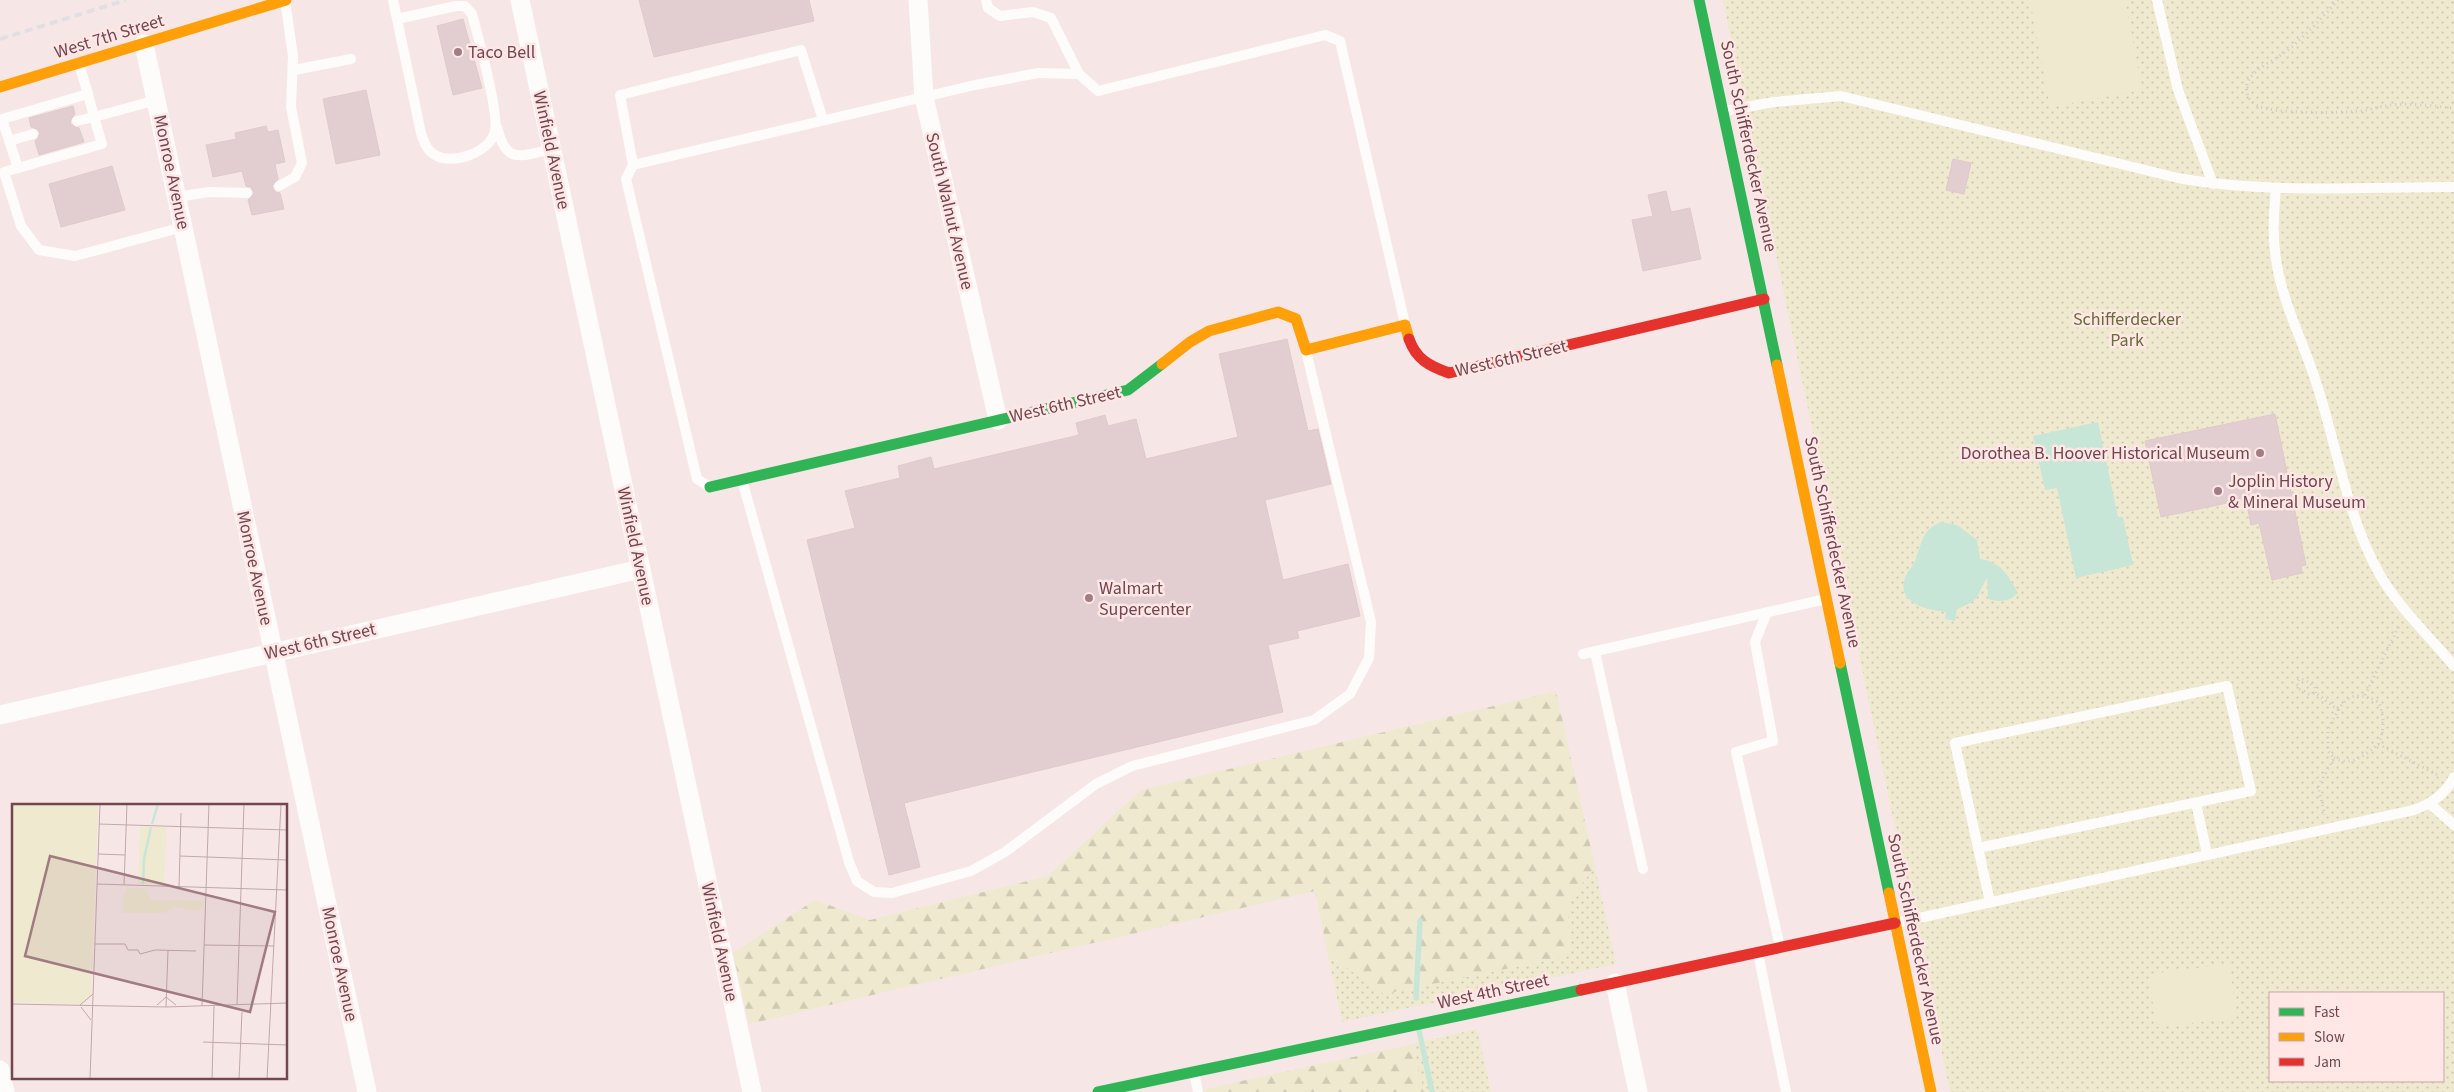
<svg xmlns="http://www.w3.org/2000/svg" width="2454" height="1092" viewBox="0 0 2454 1092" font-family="'Source Sans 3',sans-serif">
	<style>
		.grass { fill: url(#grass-dots); fill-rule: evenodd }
		.forest { fill: url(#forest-firs) }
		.pitch { fill: #efe9d0 }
		.water { fill: #c8e6d7 }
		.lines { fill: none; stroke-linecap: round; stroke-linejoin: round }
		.stream { stroke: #c8e6d7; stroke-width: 5.5 }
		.building { fill: #e2ced1; stroke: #dfc9cb }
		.path { stroke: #d5c6c8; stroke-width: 3; stroke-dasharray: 1 4; stroke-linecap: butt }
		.lane { stroke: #fefbfb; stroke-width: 10 }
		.street { stroke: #fefbfb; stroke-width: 19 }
		.fast { stroke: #30b455; stroke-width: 11 }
		.slow { stroke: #ff9f0a; stroke-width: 11 }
		.jam { stroke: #e5322d; stroke-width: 11 }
		.rail { stroke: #e2dfe3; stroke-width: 4; stroke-dasharray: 8 5; stroke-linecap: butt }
		.poi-dot { fill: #a27e84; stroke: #ffe7e6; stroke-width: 2 }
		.labels { text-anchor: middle; stroke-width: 5; stroke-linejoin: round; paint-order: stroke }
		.street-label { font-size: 18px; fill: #744650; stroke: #ffe7e6 }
		.poi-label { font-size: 18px; fill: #744650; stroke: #ffe7e6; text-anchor: start }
		.park-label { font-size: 18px; fill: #676f39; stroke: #ffe7e6 }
		.inset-river { fill: none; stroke: #c8e6d7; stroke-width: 2.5 }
		.inset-road { fill: none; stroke: #c2a7aa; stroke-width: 1 }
		.view { fill: #a07b81; fill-opacity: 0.15; stroke: #a07b81; stroke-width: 2.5 }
		.inset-edge { fill: none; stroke: #744650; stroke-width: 2.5 }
	</style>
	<defs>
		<pattern id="grass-dots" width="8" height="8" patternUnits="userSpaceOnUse" patternTransform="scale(1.25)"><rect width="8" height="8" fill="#efe9d0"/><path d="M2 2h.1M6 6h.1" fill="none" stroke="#d0c9b4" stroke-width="1.8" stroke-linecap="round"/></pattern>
		<pattern id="forest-firs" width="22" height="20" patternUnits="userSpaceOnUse" patternTransform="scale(1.25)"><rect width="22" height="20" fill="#efe9d0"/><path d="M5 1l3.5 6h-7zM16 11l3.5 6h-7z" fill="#d0c9b4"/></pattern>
	</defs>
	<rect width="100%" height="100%" fill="#f6e7e6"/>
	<!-- grass -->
	<g class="grass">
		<path d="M1723 0H2454V1092H1950ZM2270 993H2443V1081H2270Z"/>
		<polygon points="1595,867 1616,964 1342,1022 1328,954 1384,994 1569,956 1568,912 1571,897"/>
		<polygon points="1477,1029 1491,1092 1424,1092 1413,1044"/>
	</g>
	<!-- forest -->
	<g class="forest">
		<polygon points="1556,691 1595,867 1571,897 1568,912 1569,956 1384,994 1328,954 1315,891 749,1024 733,953 815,900 870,920 1048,876 1141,790"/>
		<polygon points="1413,1044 1424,1092 1206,1092 1205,1089"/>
	</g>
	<!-- pitch -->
	<g class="pitch">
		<polygon points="2030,0 2125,0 2142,90 2050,107"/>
		<polygon points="2230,964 2236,1018 2156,1027 2149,974"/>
	</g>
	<!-- water -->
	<g class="water">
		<polygon points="2098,422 2118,517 2123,517 2133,565 2076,578 2057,488 2045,490 2033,436"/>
		<path d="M1941 522 1957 525 1977 540 1980 559C2001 562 2008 575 2018 593 2010 602 1999 602 1988 599L1987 578C1975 598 1982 599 1957 609L1955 621 1945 619 1946 612C1928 610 1896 604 1905 578 1907 572 1912 567 1915 561 1922 544 1921 530 1941 522Z"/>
	</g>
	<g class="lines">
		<!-- stream -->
		<g class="stream">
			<polyline points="1416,998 1420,921"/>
			<polyline points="1419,1030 1432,1092"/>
		</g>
	</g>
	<!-- building -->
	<g class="building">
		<polygon points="639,0 809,0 814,21 654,57"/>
		<polygon points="463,19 482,88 453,95 437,26"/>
		<polygon points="366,90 380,155 336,164 323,99"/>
		<polygon points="73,106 75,114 71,119 70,123 75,127 79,128 84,142 39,155 35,141 38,138 40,133 37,129 31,127 29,118"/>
		<polygon points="266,126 268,132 278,130 285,162 275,164 278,179 272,186 275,192 280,193 284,209 252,215 248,200 254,193 251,187 246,186 242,171 213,177 206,145 236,139 235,133"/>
		<polygon points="1953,159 1971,163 1964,194 1946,190"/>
		<polygon points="112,166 125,210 61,227 49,184"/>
		<polygon points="1666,191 1671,212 1690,208 1701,259 1643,271 1632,220 1653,216 1648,195"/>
		<polygon points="1287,339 1308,431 1318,429 1331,484 1265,500 1283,580 1348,564 1360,616 1297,631 1299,638 1268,645 1283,712 904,803 920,867 889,875 807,540 855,528 845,491 900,478 898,466 931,457 934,469 1079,435 1076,423 1105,415 1108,426 1136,419 1146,459 1238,437 1219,354"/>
		<polygon points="2275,414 2306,565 2301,566 2302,573 2272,580 2259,523 2251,525 2246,499 2161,517 2145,441"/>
	</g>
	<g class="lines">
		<!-- path -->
		<g class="path">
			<path d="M2338 0C2322 18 2306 35 2287 51 2275 60 2256 67 2248 81 2244 91 2248 101 2258 106 2274 114 2341 113 2360 111 2370 110 2380 106 2390 105 2411 103 2433 106 2454 108"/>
			<path d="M2316 693 2315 687C2309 683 2306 679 2299 679L2297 684 2300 689 2309 694 2316 693 2338 710 2328 730V751L2334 758 2318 787 2325 815"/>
			<polyline points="2365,695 2399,626"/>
			<path d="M2338 710C2351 691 2361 694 2379 702 2384 718 2385 729 2378 744"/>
			<path d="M2334 758C2352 767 2365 755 2378 744L2440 776"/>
		</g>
		<!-- lane -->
		<g class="lane">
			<path d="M393 0 421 133C424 142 426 150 435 155 452 166 491 152 495 131 499 113 478 36 472 14L465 6H456L397 19"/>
			<polyline points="986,0 988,8 1000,16 1033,12 1051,18 1079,74"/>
			<polyline points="2157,0 2178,90 2213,184"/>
			<polyline points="79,64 88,94"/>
			<polyline points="294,70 351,59"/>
			<path d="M1724 111 1774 102 1841 96 2178 178C2268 194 2362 187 2454 187"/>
			<polyline points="77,121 94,117 102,144 18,168 2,119 88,94 94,117 157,100"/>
			<path d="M497 127C506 165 520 156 552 149"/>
			<polyline points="9,141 33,134"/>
			<polyline points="633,165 620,95 801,50 823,120"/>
			<polyline points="18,168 4,172 21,226 39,250 75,256 183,227"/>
			<polyline points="279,186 295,177 302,163 291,107 293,56 285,0"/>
			<path d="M2276 188C2274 212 2272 235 2276 259 2282 303 2304 343 2317 385 2337 447 2347 517 2380 575 2399 608 2430 637 2454 666"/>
			<polyline points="177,197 209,192 247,193"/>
			<polyline points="742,480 849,862 857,881 874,892 892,893 971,871 1005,852 1096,784 1132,766 1314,720 1350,694 1369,658 1371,622 1306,351"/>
			<polyline points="710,487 697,479 626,179 633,165 975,85 1038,73 1079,74 1098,91 1325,35 1340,41 1405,324"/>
			<polyline points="1767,612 1755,642 1773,741 1736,752 1780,947"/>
			<polyline points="1595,652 1643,869"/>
			<polyline points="1583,654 1826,599"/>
			<polyline points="2196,803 2207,854"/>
			<polyline points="2430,804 2454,825"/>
			<polyline points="1978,848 2251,791 2227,686 1955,743 1990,902"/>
			<path d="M1896 923 2414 810C2431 804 2446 794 2454 777"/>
			<polyline points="1758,953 1786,1092"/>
			<polyline points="1194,1072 1198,1092"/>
		</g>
		<!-- street -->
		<g class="street">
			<polyline points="520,0 752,1092"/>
			<polyline points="918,0 924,97 998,420"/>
			<polyline points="144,44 367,1092"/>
			<polyline points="0,715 641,569"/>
			<polyline points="1615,983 1638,1092"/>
			<polyline points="0,1070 5,1092"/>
		</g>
		<!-- fast -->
		<g class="fast">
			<polyline points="1699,0 1777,365"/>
			<polyline points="710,487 1128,390 1162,364"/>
			<polyline points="1840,663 1889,893"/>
			<polyline points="1098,1092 1581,990"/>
		</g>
		<!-- slow -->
		<g class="slow">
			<polyline points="0,87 286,0"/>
			<polyline points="1162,364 1190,342 1209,331 1278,312 1296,319 1306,350 1405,325 1409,339"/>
			<polyline points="1777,365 1840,663"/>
			<polyline points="1889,893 1931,1092"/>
		</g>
		<!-- jam -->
		<g class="jam">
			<path d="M1409 339C1416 359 1429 366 1449 373L1764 299"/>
			<polyline points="1581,990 1895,923"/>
		</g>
		<!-- rail -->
		<polyline class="rail" points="0,39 126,0"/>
	</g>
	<!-- markers -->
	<g class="poi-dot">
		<circle cx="458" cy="52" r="5"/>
		<circle cx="2260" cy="453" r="5"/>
		<circle cx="2218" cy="491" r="5"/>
		<circle cx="1089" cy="598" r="5"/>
	</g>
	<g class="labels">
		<!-- street labels -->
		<g class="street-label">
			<text transform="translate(109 36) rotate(-17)" y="6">West 7th Street</text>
			<text transform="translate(1749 146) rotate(78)" y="6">South Schifferdecker Avenue</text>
			<text transform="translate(552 150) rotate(78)" y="6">Winfield Avenue</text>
			<text transform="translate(172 172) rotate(78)" y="6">Monroe Avenue</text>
			<text transform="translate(950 211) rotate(77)" y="6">South Walnut Avenue</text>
			<text transform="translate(1511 358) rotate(-13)" y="6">West 6th Street</text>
			<text transform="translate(1065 404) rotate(-13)" y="6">West 6th Street</text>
			<text transform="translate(1833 542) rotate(78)" y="6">South Schifferdecker Avenue</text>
			<text transform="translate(636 546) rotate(78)" y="6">Winfield Avenue</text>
			<text transform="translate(255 568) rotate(78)" y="6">Monroe Avenue</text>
			<text transform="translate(320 641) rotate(-13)" y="6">West 6th Street</text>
			<text transform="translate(1916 939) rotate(78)" y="6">South Schifferdecker Avenue</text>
			<text transform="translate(720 942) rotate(78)" y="6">Winfield Avenue</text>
			<text transform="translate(340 964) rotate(78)" y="6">Monroe Avenue</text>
			<text transform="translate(1493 991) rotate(-12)" y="6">West 4th Street</text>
		</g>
		<!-- poi labels -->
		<g class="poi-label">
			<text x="468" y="58">Taco Bell</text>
			<text x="2250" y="459" text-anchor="end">Dorothea B. Hoover Historical Museum</text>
			<text x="2228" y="487">Joplin History<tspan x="2228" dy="21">&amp; Mineral Museum</tspan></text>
			<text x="1099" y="594">Walmart<tspan x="1099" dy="21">Supercenter</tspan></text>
		</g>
		<!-- park labels -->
		<g class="park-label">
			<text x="2127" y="325">Schifferdecker<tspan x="2127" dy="21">Park</tspan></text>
		</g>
	</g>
	<!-- overview -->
	<g transform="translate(12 804)">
		<rect width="275" height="275" fill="#f6e7e6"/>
		<path d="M0 0H86L79 191 70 200 0 198ZM128 22 141 23 133 58 132 80H126Z" fill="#efe9d0"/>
		<path d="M141 23H154L152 80H132L133 54ZM116 84 134 85 138 96 192 97V104L183 107 162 103 151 109H111V92Z" fill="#efe9d0"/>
		<path class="inset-river" d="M140 20 146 0M131 80 132 55 139 23"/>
		<path class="inset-road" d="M87 20 275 26M86 50 113 51M168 52 275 56M85 80 275 86M112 81 115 0M167 83 169 9M83 140H113L116 146H126L128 150 143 146 184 147M192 141 262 142M0 200 154 203 275 199M225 200 232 0M68 201 81 190M145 201 154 193 164 201M190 202 197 0M69 203 79 216M154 203 156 146M191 238 275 241M78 275 88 0M200 275 202 202M227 275 230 208M255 275 269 0"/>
		<path class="view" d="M38 52 263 108 238 208 13 152Z"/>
		<rect width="275" height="275" class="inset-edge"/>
	</g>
	<!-- legend -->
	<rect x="2269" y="992" width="175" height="90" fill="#ffe7e6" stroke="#c7a7aa"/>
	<rect x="2279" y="1008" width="25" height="8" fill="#30b455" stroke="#c7a7aa"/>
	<text x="2314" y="1017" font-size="15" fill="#744650">Fast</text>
	<rect x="2279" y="1033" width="25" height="8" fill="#ff9f0a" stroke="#c7a7aa"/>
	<text x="2314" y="1042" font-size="15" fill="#744650">Slow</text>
	<rect x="2279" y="1058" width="25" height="8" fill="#e5322d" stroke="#c7a7aa"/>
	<text x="2314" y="1067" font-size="15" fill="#744650">Jam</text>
</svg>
